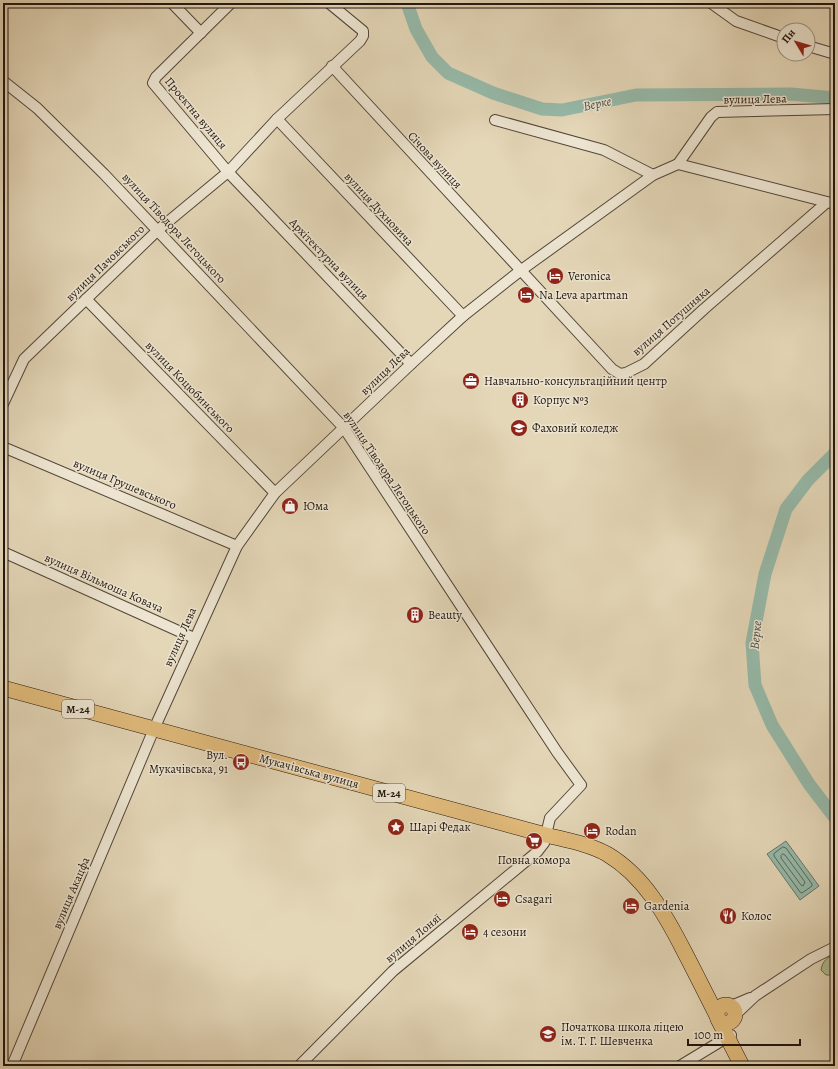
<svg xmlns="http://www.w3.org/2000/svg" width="838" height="1069" viewBox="0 0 838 1069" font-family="Alegreya,serif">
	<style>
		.green { fill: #b0bf92; stroke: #696a50 }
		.water { fill: #96baaa; stroke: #68786c }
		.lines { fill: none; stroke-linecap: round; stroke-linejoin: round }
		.shore { stroke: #5c685c; stroke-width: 1 }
		.river { stroke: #96baaa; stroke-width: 13 }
		.minor-casing { stroke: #524639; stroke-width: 12 }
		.highway-casing { stroke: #22160f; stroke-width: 16 }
		.minor { stroke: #ede5d1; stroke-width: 10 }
		.highway { stroke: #e2bc7c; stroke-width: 15 }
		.labels { text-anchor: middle; stroke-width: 3; stroke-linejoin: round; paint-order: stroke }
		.shield { fill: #ede5d1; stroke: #5f5449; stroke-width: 1 }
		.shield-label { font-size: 11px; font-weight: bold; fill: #22160f }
		.street-label { font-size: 12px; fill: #22160f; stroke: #ede5d1 }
		.poi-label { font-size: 12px; fill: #22160f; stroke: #ede5d1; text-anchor: start }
		.water-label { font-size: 13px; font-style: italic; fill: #4b4f45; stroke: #ede5d1 }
	</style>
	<rect width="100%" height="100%" fill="#e4d7b8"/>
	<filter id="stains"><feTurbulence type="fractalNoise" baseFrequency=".005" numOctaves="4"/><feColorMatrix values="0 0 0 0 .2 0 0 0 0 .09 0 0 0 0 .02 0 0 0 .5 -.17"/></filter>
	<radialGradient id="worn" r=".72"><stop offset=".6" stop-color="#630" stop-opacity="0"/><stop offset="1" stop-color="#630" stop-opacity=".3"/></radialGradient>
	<!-- green -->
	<path class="green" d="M835 954V975H826L821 970C822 962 827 957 835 954Z"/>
	<!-- water -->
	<polygon class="water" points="786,841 819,886 800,900 767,854"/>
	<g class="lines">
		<!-- shore -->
		<g class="shore">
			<polygon points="783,847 786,848 812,884 812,886 802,893 800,892 774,856 774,854"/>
			<polygon points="783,854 785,855 805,882 803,886 801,885 781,858 781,856"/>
		</g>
		<!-- river -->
		<g class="river">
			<polyline points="407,3 416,29 432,57 448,73 493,93 542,109 562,110 636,95 791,94 835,98"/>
			<polyline points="835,453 808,480 786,509 765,574 752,643 755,685 772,725 809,784 835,818"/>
		</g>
		<!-- minor casing -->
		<g class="minor-casing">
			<g id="minor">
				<polyline points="172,3 201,33"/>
				<polyline points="231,3 156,77 153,83 228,172 411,364"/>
				<polyline points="711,3 736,21 784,38"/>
				<polyline points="808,46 835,54"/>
				<polyline points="332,66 612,369 620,374 626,373 644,364 704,309 826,203"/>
				<polyline points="3,81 37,108 104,174 344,428 557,752 581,785 550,818 544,843 537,852 393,971 299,1066"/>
				<polyline points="835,109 717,112 711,117 678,164 835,204"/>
				<polyline points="277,119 463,316"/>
				<polyline points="495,120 604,150 653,175"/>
				<polyline points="86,299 275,493"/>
				<polyline points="3,404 24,359 158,230 228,172 277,119 360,41 363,36 363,31 329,3"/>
				<polyline points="3,447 237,546"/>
				<polyline points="3,552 194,638"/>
				<polyline points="731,1006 750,998"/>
				<polyline points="735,1015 755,996 811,959 835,947"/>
				<polyline points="12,1066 154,729 237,546 275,493 411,364 463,316 520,271 653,175 678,164"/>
				<polyline points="680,1066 731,1035"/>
			</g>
		</g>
		<!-- highway casing -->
		<g class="highway-casing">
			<g id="highway">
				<path d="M3 688 546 835C566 840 589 844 607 854 644 876 665 914 684 951 695 972 706 994 717 1016"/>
				<circle cx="726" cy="1014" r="9"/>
				<polyline points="718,1019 742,1066"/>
			</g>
		</g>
		<!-- minor -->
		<use href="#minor" class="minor"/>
		<!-- highway -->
		<use href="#highway" class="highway"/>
	</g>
	<!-- icons -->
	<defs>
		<g id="hotel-disc" transform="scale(0.9)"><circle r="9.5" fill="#8f2418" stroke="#ede5d1"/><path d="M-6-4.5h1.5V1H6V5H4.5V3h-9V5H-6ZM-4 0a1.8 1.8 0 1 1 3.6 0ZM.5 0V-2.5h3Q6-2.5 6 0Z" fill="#fff"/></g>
		<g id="office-disc" transform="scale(0.9)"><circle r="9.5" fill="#8f2418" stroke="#ede5d1"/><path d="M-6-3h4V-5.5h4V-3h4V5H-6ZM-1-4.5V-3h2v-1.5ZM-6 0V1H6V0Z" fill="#fff"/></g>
		<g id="building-disc" transform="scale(0.9)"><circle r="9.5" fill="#8f2418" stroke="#ede5d1"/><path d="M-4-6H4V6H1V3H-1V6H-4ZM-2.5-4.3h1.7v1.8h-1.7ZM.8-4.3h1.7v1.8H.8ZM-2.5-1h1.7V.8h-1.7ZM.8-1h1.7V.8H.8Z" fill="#fff"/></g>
		<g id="university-disc" transform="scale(0.9)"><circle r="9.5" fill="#8f2418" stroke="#ede5d1"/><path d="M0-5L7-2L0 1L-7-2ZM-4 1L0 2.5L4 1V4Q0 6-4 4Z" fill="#fff"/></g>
		<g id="shop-disc" transform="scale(0.9)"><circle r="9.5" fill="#8f2418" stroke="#ede5d1"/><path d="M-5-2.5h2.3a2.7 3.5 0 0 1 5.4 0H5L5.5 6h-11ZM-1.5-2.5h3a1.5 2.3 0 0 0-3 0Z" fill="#fff"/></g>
		<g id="bus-disc" transform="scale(0.9)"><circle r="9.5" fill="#8f2418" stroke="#ede5d1"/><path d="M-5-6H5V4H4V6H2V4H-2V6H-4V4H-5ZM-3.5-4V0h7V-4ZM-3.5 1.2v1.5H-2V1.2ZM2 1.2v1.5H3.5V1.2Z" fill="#fff"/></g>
		<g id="sight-disc" transform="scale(0.9)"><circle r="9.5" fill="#8f2418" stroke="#ede5d1"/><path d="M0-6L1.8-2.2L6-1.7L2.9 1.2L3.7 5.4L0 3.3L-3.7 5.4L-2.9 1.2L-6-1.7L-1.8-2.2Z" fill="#fff"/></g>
		<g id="supermarket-disc" transform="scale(0.9)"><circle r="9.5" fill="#8f2418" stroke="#ede5d1"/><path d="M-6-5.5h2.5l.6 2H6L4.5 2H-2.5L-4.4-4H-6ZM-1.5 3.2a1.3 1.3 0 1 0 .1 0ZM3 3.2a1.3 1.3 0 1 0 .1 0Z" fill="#fff"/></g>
		<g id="restaurant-disc" transform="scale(0.9)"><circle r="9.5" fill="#8f2418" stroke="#ede5d1"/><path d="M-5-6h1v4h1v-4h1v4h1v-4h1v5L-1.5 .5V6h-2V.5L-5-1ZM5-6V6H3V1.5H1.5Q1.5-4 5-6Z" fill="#fff"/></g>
		<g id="school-disc" transform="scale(0.9)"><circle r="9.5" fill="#8f2418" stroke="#ede5d1"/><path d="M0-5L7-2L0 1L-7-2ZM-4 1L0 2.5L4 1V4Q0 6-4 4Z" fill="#fff"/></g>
	</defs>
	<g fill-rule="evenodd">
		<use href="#hotel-disc" x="555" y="276"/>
		<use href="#hotel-disc" x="526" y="295"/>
		<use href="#office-disc" x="471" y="381"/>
		<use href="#building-disc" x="520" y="400"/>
		<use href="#university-disc" x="519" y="428"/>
		<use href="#shop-disc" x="290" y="506"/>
		<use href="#building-disc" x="415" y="615"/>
		<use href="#bus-disc" x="241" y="762"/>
		<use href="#sight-disc" x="396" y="827"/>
		<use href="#hotel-disc" x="592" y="831"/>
		<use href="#supermarket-disc" x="534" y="841"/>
		<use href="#hotel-disc" x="502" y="899"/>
		<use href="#hotel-disc" x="631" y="906"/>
		<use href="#restaurant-disc" x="728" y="916"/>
		<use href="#hotel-disc" x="470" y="932"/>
		<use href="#school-disc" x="548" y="1034"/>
	</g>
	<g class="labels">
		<!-- shield labels -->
		<g class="shield">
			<rect x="62" y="700" width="32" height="18" rx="3"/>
			<rect x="373" y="784" width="32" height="18" rx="3"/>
		</g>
		<g class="shield-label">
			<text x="78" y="713">М-24</text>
			<text x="389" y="797">М-24</text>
		</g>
		<!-- street labels -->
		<g class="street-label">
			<text transform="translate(755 99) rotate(-1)" y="4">вулиця Лева</text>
			<text transform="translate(196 113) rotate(50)" y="4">Проектна вулиця</text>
			<text transform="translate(435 160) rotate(47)" y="4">Січова вулиця</text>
			<text transform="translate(379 209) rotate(47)" y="4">вулиця Духновича</text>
			<text transform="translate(174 228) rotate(47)" y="4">вулиця Тіводора Легоцького</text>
			<text transform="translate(329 259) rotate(46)" y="4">Архітектурна вулиця</text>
			<text transform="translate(105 263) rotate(-44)" y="4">вулиця Пачовського</text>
			<text transform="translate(671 321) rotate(-41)" y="4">вулиця Потушняка</text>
			<text transform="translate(385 371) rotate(-44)" y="4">вулиця Лева</text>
			<text transform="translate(190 387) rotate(46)" y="4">вулиця Коцюбинського</text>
			<text transform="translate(387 473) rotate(56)" y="4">вулиця Тіводора Легоцького</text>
			<text transform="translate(125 484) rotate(23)" y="4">вулиця Грушевського</text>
			<text transform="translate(104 583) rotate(24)" y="4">вулиця Вільмоша Ковача</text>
			<text transform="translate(180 637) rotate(-66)" y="4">вулиця Лева</text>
			<text transform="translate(309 771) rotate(15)" y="4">Мукачівська вулиця</text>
			<text transform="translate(71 893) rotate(-67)" y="4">вулиця Акацфа</text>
			<text transform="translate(413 938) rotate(-40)" y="4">вулиця Лоняї</text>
		</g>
		<!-- poi labels -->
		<g class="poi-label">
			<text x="568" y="280">Veronica</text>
			<text x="539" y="299">Na Leva apartman</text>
			<text x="484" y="385">Навчально-консультаційний центр</text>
			<text x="533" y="404">Корпус №3</text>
			<text x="532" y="432">Фаховий коледж</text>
			<text x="303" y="510">Юма</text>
			<text x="428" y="619">Beauty</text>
			<text x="228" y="759" text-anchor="end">Вул.<tspan x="228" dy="14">Мукачівська, 91</tspan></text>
			<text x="409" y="831">Шарі Федак</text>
			<text x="605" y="835">Rodan</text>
			<text x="534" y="864" text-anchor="middle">Повна комора</text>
			<text x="515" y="903">Csagari</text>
			<text x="644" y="910">Gardenia</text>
			<text x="741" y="920">Колос</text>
			<text x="483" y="936">4 сезони</text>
			<text x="561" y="1031">Початкова школа ліцею<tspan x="561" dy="14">ім. Т. Г. Шевченка</tspan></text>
		</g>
		<!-- water labels -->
		<g class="water-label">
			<text transform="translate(597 103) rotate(-12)" y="5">Верке</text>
			<text transform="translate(755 635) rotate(-84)" y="5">Верке</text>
		</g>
	</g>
	<!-- margin -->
	<rect width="838" height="1069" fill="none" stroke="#e4d7b8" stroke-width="16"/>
	<rect x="4" y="4" width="830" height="1061" fill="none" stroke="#22160f" stroke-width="2"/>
	<rect x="8" y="8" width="822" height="1053" fill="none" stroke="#22160f"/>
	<!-- north arrow -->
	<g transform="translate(796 42) rotate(308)"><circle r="19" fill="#ede5d1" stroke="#9c9283"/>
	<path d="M0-3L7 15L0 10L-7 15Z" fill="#8f2418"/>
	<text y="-6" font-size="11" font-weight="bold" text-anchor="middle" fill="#22160f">Пн</text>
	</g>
	<!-- scale -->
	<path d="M688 1039v6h112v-6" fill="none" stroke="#22160f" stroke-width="2"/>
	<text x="694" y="1039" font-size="12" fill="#22160f" stroke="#ede5d1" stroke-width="3" paint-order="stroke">100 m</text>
	<rect width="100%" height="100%" filter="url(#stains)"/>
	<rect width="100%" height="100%" fill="url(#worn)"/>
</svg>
